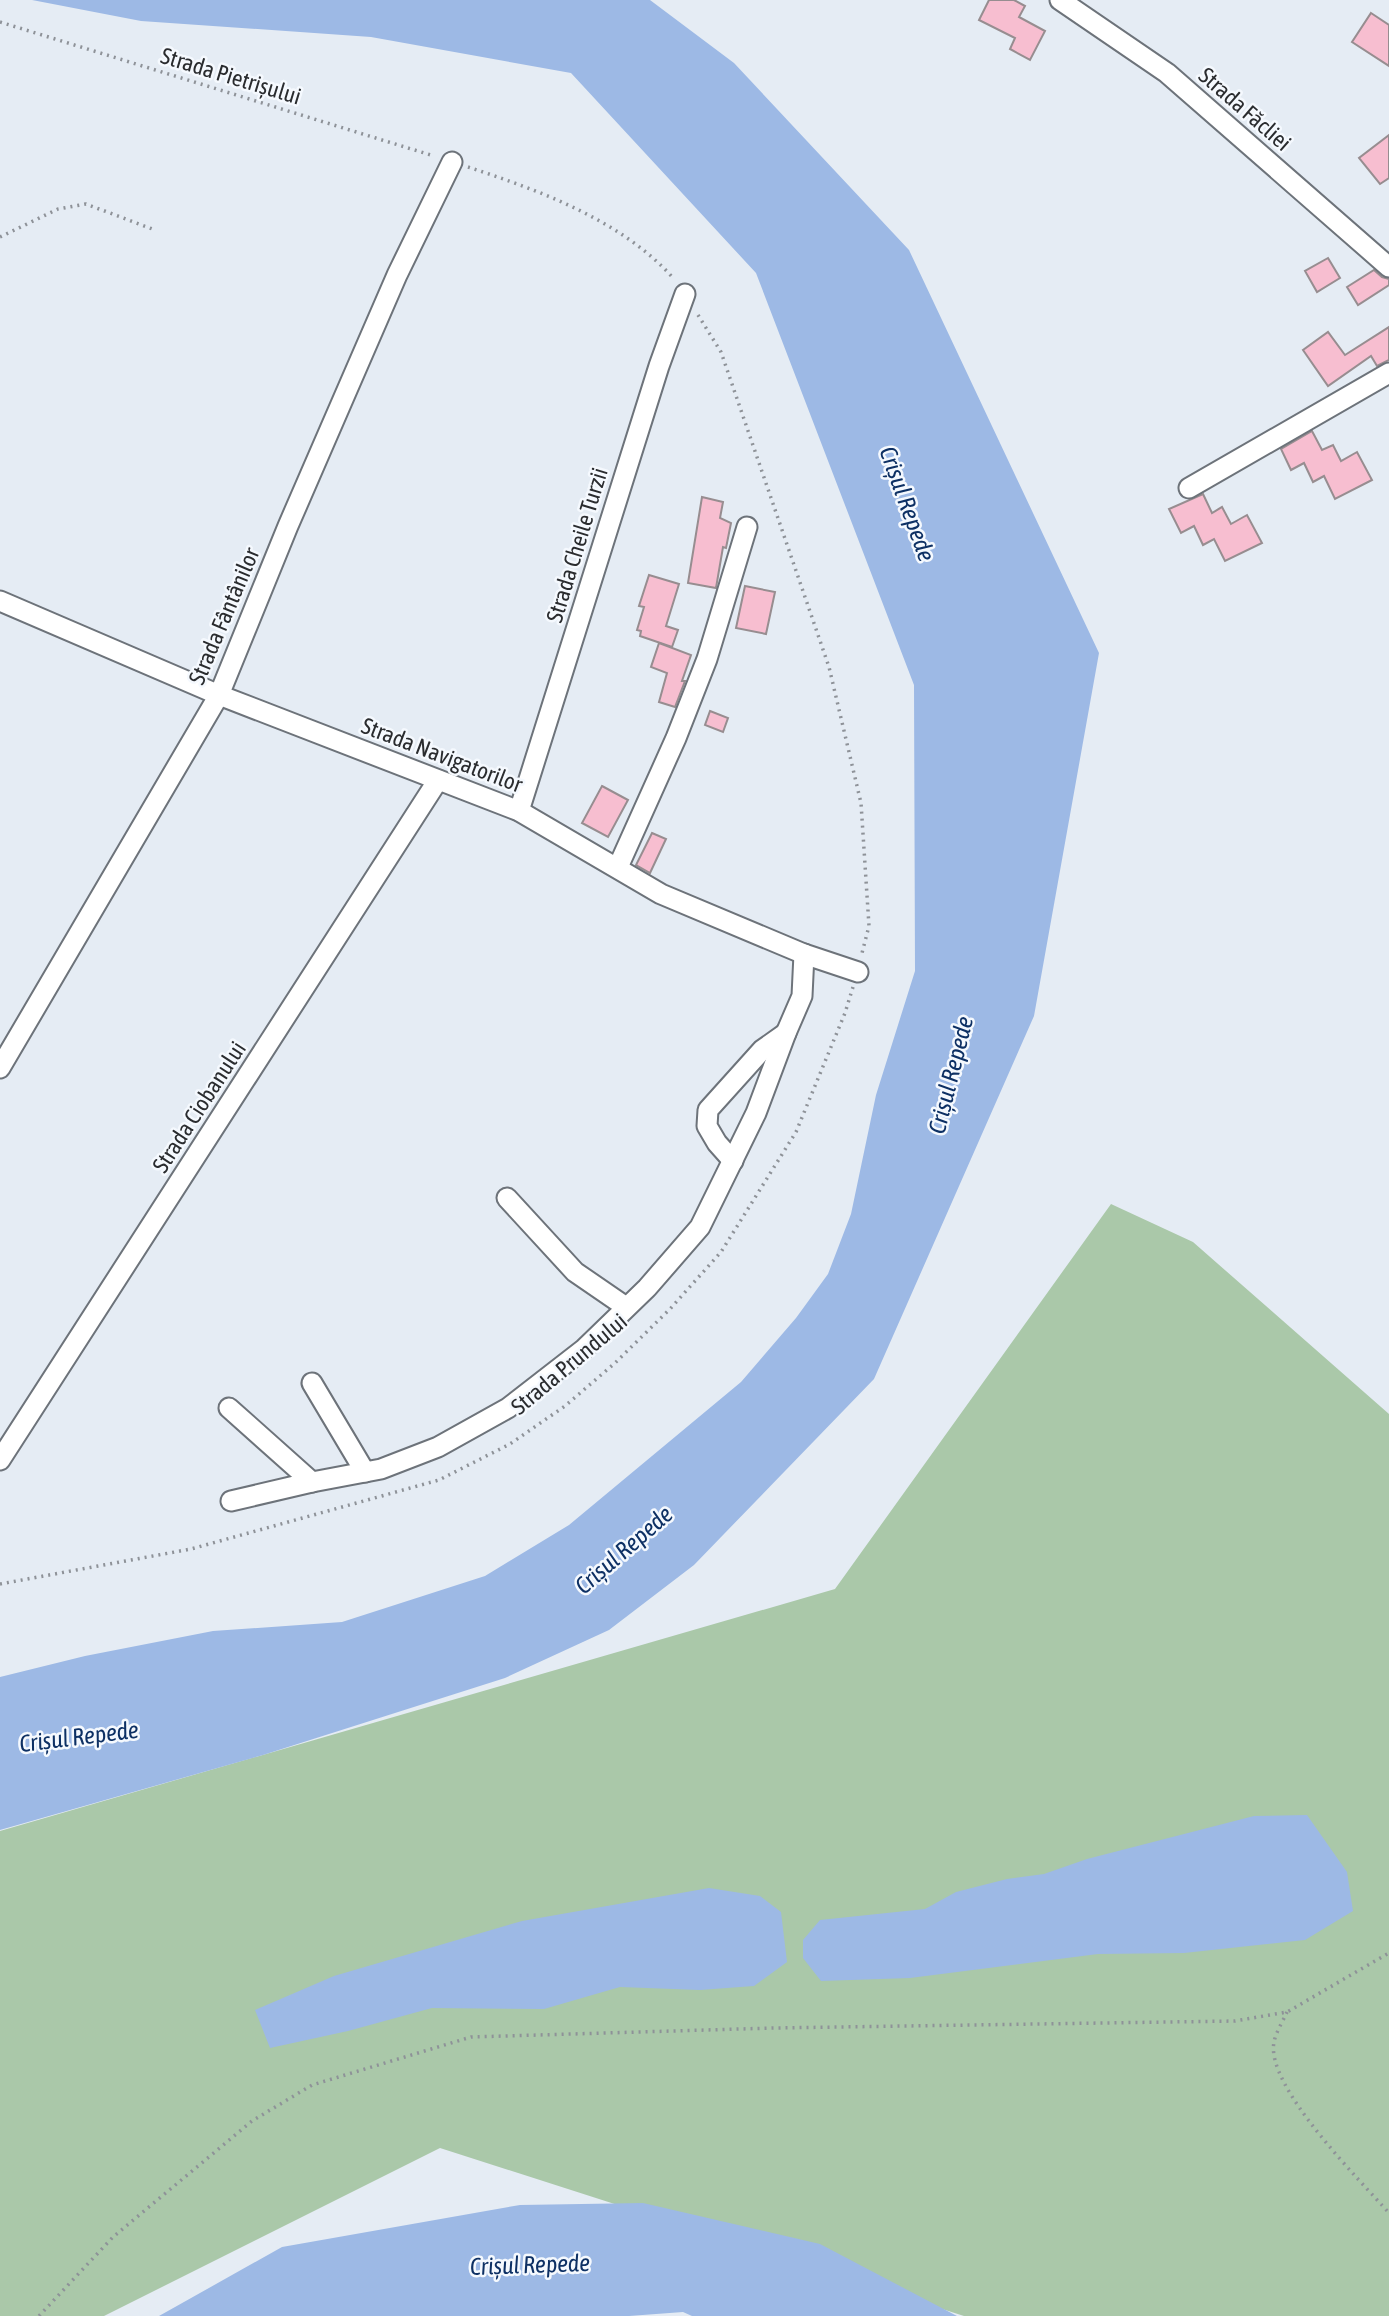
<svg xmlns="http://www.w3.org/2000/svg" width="1389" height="2316" viewBox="0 0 1389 2316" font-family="'Asap Condensed',sans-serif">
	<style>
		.green { fill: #aac8a9 }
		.water { fill: #9db9e5 }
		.building { fill: #f7bed0; stroke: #978d90; stroke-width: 2 }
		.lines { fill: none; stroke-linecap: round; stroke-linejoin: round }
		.minor-casing { stroke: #6d737a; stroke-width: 23 }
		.path { stroke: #8e9298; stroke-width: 3.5; stroke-dasharray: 2 5; stroke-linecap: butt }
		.minor { stroke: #fff; stroke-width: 19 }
		.labels { text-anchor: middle; stroke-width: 5; stroke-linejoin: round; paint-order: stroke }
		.street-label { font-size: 23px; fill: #2a2c2f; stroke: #f5f9fe }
		.water-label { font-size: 24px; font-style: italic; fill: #0d3064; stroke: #f5f9fe }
	</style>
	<rect width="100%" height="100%" fill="#e5ecf4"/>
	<!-- green -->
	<polygon class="green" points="1111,1204 1193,1242 1389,1414 1389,2316 964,2316 440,2148 104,2316 0,2316 0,1831 835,1589"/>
	<!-- water -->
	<g class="water">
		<polygon points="32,0 650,0 734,63 909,250 1099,653 1034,1016 874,1379 694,1565 609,1630 505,1678 263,1755 0,1830 0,1677 85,1656 213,1631 342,1622 485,1576 569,1525 741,1382 796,1318 828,1274 851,1214 876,1095 915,971 914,685 756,273 571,73 371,37 141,21"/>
		<polygon points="1307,1815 1347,1872 1353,1911 1305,1940 1184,1953 1098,1954 910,1978 821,1981 803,1958 803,1940 820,1920 925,1909 956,1892 1007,1879 1044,1874 1087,1859 1254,1816"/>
		<polygon points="709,1888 760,1896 781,1912 787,1962 754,1986 700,1990 620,1987 544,2009 432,2008 348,2031 270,2048 255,2010 334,1976 522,1921"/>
		<polygon points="643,2203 820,2244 957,2316 692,2316 683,2312 629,2316 159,2316 282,2247 520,2205"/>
	</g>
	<!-- building -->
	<g class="building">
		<polygon points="989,0 1014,0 1025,6 1019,17 1045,31 1030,60 1010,49 1015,38 979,20"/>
		<polygon points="1371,13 1389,25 1389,66 1352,42"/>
		<polygon points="1389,135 1389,178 1380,184 1359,158"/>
		<polygon points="1328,258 1340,278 1317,292 1305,271"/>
		<polygon points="1374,270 1382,277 1389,279 1389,285 1358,305 1347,287"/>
		<polygon points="1389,327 1389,360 1377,366 1371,356 1328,386 1303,350 1328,332 1345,355"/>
		<polygon points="1312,431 1322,450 1333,445 1341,461 1357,452 1372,480 1335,499 1324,476 1313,482 1304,463 1291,470 1281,449"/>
		<polygon points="1203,494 1212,513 1222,507 1231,524 1247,515 1262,543 1225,561 1214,539 1203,545 1194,526 1181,533 1169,509"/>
		<polygon points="702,497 723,502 720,518 731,523 726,548 723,547 716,588 688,583"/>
		<polygon points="649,575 679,584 666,626 678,630 672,647 640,636 641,631 637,630 644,607 639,606"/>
		<polygon points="745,586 775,592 766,634 736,628"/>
		<polygon points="659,643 691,655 682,681 685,681 675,707 659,702 667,673 651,667"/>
		<polygon points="710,711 728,718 723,732 705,725"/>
		<polygon points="602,786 628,800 608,837 582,823"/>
		<polygon points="652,833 666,839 650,873 636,865"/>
	</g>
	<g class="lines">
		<!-- minor casing -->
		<g class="minor-casing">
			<g id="minor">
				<polyline points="1060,0 1167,73 1389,267"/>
				<polyline points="1189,488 1389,373"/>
				<polyline points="0,601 219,695 519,811 661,894 804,954 858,972"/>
				<polyline points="519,811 659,366 685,294"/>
				<polyline points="618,867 676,738 707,659 747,527"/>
				<polyline points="0,1068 219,695 288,526 397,275 452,162"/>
				<polyline points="733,1161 717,1143 707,1126 708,1110 762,1050 786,1033"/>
				<polyline points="507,1198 575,1272 626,1307"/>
				<polyline points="312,1383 365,1472"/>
				<polyline points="229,1408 312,1482"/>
				<polyline points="0,1460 438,780"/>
				<polyline points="231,1501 312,1482 381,1469 438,1447 508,1408 584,1349 647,1288 700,1227 756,1113 786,1033 802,996 804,954"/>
			</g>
		</g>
		<!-- path -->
		<g class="path">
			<polyline points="0,22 434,156"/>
			<path d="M468 167C541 191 623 221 674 279"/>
			<polyline points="0,237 58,209 86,204 155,230"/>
			<polyline points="698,315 721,352 829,667 861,803 869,926 862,953"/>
			<polyline points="0,1584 191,1549 439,1480 510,1444 565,1406 615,1363 670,1309 721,1252 796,1132 845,1013 853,987"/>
			<path d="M1287 2012C1283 2021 1276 2032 1274 2042 1265 2086 1360 2180 1389 2213"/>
			<polyline points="39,2316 113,2237 252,2121 312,2085 471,2037 773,2028 1235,2021 1287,2012 1389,1953"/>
		</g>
		<!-- minor -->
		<use href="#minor" class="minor"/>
	</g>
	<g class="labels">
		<!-- street labels -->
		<g class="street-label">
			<text transform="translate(231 76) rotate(17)" y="8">Strada Pietrișului</text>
			<text transform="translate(1245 109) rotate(41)" y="8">Strada Făcliei</text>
			<text transform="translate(577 545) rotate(-73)" y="8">Strada Cheile Turzii</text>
			<text transform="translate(224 616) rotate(-67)" y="8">Strada Fântânilor</text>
			<text transform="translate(442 755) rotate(21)" y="8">Strada Navigatorilor</text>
			<text transform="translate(199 1107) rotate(-57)" y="8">Strada Ciobanului</text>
			<text transform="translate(569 1364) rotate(-40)" y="8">Strada Prundului</text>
		</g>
		<!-- water labels -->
		<g class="water-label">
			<text transform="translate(907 504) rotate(70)" y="8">Crișul Repede</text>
			<text transform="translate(951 1075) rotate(-76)" y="8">Crișul Repede</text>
			<text transform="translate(624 1550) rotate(-41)" y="8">Crișul Repede</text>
			<text transform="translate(79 1737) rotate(-7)" y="8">Crișul Repede</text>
			<text transform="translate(530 2265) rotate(-2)" y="8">Crișul Repede</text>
		</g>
	</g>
</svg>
